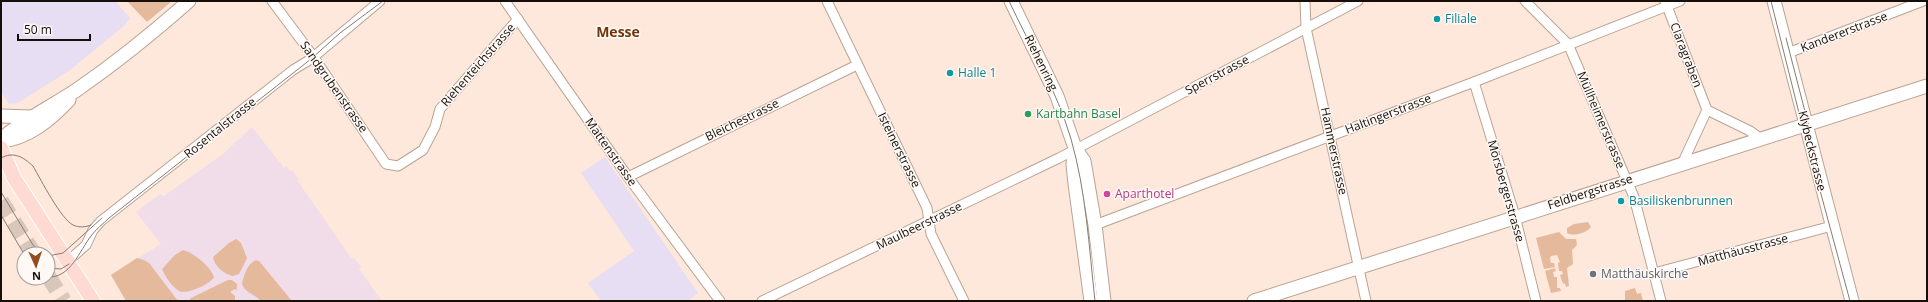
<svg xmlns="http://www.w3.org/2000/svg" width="1928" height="302" viewBox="0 0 1928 302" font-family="'Open Sans',sans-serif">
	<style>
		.industrial { fill: #f1dce9 }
		.education { fill: #e8def3 }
		.green { fill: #e5b99b }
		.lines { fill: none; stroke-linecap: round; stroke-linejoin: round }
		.highway-tunnel { stroke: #dac7bc; stroke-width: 16; stroke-dasharray: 16 8; stroke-linecap: butt }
		.street-casing { stroke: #bba393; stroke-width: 11 }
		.secondary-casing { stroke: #bba393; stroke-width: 15 }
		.primary-casing { stroke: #fff; stroke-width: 16 }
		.street { stroke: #fff; stroke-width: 9 }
		.secondary { stroke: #fff; stroke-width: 13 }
		.primary { stroke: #fedad3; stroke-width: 14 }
		.tram { stroke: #8a7b72; stroke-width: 1 }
		.culture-dot { fill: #0f9aa8; stroke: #fef9f5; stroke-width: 1.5 }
		.leisure-dot { fill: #2e9e5b; stroke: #fef9f5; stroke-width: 1.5 }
		.hotel-dot { fill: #d1479c; stroke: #fef9f5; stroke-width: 1.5 }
		.worship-dot { fill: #6b7280; stroke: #fef9f5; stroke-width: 1.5 }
		.labels { text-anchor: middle; stroke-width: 3; stroke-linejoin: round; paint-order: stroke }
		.culture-label { font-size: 12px; fill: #0d838f; stroke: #fef9f5; text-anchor: start }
		.street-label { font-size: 12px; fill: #170e09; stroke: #fef9f5 }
		.leisure-label { font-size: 12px; fill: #27864d; stroke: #fef9f5; text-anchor: start }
		.hotel-label { font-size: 12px; fill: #b23c85; stroke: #fef9f5; text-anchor: start }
		.worship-label { font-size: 12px; fill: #5b616d; stroke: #fef9f5; text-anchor: start }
		.quarter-label { font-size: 14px; font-weight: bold; fill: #713507; stroke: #fef9f5 }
	</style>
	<rect width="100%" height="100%" fill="#fde8db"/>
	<!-- industrial -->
	<polygon class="industrial" points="252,127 284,168 286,166 290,171 292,170 299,180 297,181 299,183 352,259 354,258 361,267 359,269 382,301 126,301 111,275 161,244 136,212 160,194 164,196 223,154"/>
	<!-- education -->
	<g class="education">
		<polygon points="1,1 115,1 130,18 124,26 70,70 18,103 9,104 1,92"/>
		<polygon points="605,157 698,293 688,301 601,301 588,283 634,251 581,173"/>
	</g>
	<!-- green -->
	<g class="green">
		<polygon points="127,1 172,1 147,22"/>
		<path d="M1588 222 1591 227C1586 233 1574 237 1567 233V228L1574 224Z"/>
		<polygon points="1559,232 1566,239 1576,239 1577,245 1572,250 1573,264 1567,268 1569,286 1566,287 1565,283 1563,284 1560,275 1563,274 1562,271 1559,271 1558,263 1560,262 1557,255 1551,256 1550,259 1551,263 1554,263 1555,267 1544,269 1536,238"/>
		<path d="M236 239 241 243 247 258 239 274 233 276C224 274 214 266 213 257L229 243Z"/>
		<path d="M183 250C194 253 210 266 214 277 211 284 186 295 179 291 172 287 165 276 162 269L175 255Z"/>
		<polygon points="137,258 144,260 149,263 178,301 126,301 111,275"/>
		<path d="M256 260 259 261 292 301H261C255 294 245 293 242 284 244 275 247 264 256 260Z"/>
		<polygon points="1555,268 1556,271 1553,272 1554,277 1557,277 1557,288 1560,288 1561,291 1551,293 1545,271"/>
		<polygon points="228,280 232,280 237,284 237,290 235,289 230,292 235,296 235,301 189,301 191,298"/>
		<polygon points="1635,288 1637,294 1641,293 1643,301 1625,301 1625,291"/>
	</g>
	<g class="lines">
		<!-- highway-tunnel -->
		<g class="highway-tunnel">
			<polyline points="1,201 34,254"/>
			<polyline points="48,276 64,301"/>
		</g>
		<!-- street casing -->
		<g class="street-casing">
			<g id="street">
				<polyline points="272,1 313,56 386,164 398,166 423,150 435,127 440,109 518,19"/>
				<polyline points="505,1 628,177 720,301"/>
				<polyline points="827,1 927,208 931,234 964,301"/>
				<polyline points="1305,1 1306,28 1366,301"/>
				<polyline points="1525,1 1568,44 1634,197 1661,301"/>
				<polyline points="1665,1 1707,110 1750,131 1761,139"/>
				<polyline points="1788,53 1923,1"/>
				<polyline points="1474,82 1515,216 1536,301"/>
				<polyline points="1682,164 1707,110"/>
				<polyline points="628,177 857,65"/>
				<polyline points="1095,225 1474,82 1680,1"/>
				<polyline points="68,261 86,245 93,230 101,221 293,70 311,59 380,1"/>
				<polyline points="1654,273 1832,226"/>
				<polyline points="762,301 1059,158 1358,1"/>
			</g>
		</g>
		<!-- secondary casing -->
		<g class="secondary-casing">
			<g id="secondary">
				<polyline points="1011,1 1057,96 1075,148 1084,161 1095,225 1104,301"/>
				<polyline points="1774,1 1852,301"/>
				<polyline points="1,116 31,117"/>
				<path d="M1 139C25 119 53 106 78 89 117 62 154 32 189 1"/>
				<path d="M1 141C28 139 51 119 69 100"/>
				<polyline points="1075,148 1073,164 1075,184 1091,301"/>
				<polyline points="1254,301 1927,86"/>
			</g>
		</g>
		<!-- primary casing -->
		<g class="primary-casing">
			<polyline id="primary" points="1,148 14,178 93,301"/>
		</g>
		<!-- street -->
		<use href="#street" class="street"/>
		<!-- secondary -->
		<use href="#secondary" class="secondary"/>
		<!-- primary -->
		<use href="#primary" class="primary"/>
		<!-- tram -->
		<g class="tram">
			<path d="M1009 1C1030 46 1057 91 1071 139 1086 191 1089 247 1095 301"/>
			<polyline points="1771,1 1799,113 1850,301"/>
			<polyline points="1786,38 1809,127"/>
			<path d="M1 158C14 151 23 157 33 166 41 180 61 219 73 225 79 228 86 227 91 225"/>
			<polyline points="1,192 33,245 43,254"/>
			<polyline points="1,215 24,254"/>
			<polyline points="48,256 63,253 102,218"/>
			<polyline points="48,268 61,269 69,264"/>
			<path d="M48 277C70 279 80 250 91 236 96 229 103 224 109 218L311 59 340 33 383 1"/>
		</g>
	</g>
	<!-- markers -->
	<g class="culture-dot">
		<circle cx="1437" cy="19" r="4"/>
		<circle cx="950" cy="73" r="4"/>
		<circle cx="1621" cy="201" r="4"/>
	</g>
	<circle class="leisure-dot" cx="1028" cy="114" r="4"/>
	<circle class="hotel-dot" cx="1107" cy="194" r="4"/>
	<circle class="worship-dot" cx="1593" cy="274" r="4"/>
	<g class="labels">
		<!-- culture labels -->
		<g class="culture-label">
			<text x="1445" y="23">Filiale</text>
			<text x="958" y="77">Halle 1</text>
			<text x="1629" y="205">Basiliskenbrunnen</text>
		</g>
		<!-- street labels -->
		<g class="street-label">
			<text transform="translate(1844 32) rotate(-21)" y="4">Kandererstrasse</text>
			<text transform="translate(1686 55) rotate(69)" y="4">Claragraben</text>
			<text transform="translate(1041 63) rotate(64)" y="4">Riehenring</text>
			<text transform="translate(478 65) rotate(-49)" y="4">Riehenteichstrasse</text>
			<text transform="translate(1217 75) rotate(-28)" y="4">Sperrstrasse</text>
			<text transform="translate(334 87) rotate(55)" y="4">Sandgrubenstrasse</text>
			<text transform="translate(1388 114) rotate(-21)" y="4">Haltingerstrasse</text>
			<text transform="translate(742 120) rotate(-26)" y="4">Bleichestrasse</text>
			<text transform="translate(1601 120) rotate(67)" y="4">Müllheimerstrasse</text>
			<text transform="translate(220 128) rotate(-39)" y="4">Rosentalstrasse</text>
			<text transform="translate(899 150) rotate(64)" y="4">Isteinerstrasse</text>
			<text transform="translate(1334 151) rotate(78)" y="4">Hammerstrasse</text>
			<text transform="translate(1812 151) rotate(76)" y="4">Klybeckstrasse</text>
			<text transform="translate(611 152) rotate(55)" y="4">Mattenstrasse</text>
			<text transform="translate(1506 191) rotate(74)" y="4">Mörsbergerstrasse</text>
			<text transform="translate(1590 192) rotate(-18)" y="4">Feldbergstrasse</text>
			<text transform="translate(919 226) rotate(-26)" y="4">Maulbeerstrasse</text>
			<text transform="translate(1743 250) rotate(-15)" y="4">Matthäusstrasse</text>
		</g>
		<!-- leisure labels -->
		<g class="leisure-label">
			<text x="1036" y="118">Kartbahn Basel</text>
		</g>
		<!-- hotel labels -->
		<g class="hotel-label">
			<text x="1115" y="198">Aparthotel</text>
		</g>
		<!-- worship labels -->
		<g class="worship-label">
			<text x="1601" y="278">Matthäuskirche</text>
		</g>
		<!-- quarter labels -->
		<g class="quarter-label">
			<text x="618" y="37">Messe</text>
		</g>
	</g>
	<!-- border -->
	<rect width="1928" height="302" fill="none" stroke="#170e09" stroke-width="4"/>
	<!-- north arrow -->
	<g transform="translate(36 266) rotate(177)"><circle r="19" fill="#fef9f5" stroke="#a29b97"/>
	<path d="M0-3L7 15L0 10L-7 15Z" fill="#914d20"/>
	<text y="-6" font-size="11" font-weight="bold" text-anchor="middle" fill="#170e09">N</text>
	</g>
	<!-- scale -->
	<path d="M18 34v6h72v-6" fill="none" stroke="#170e09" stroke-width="2"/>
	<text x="24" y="34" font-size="12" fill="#170e09" stroke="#fef9f5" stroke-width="3" paint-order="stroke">50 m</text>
</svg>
